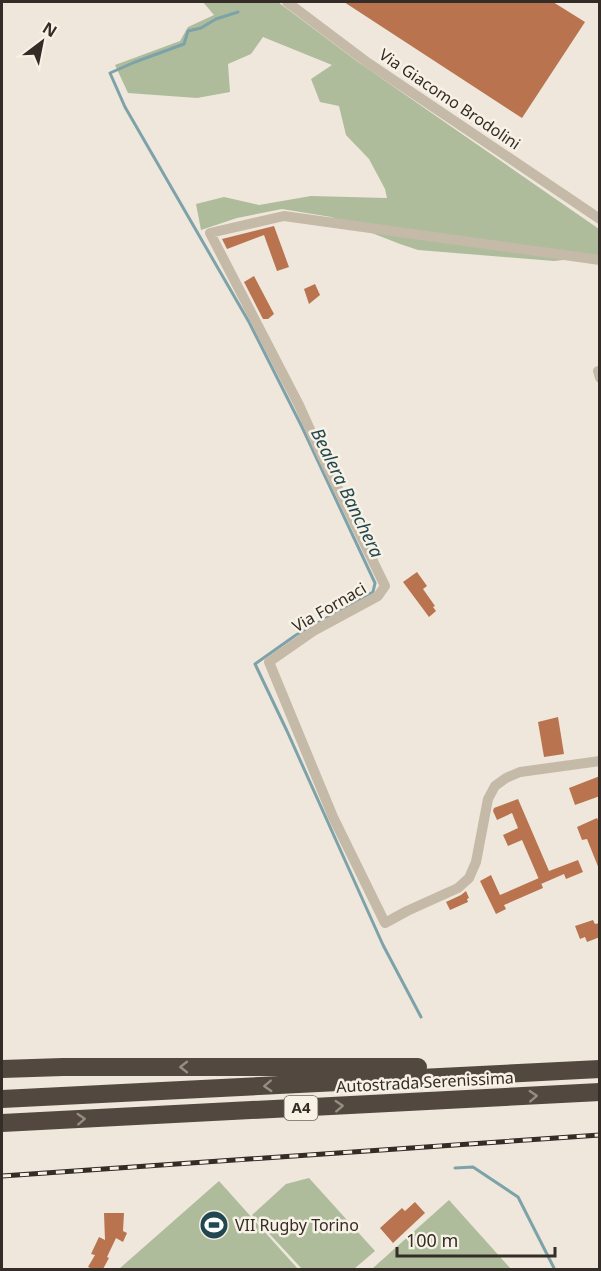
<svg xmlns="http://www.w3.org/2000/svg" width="601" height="1271" viewBox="0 0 601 1271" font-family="'Noto Sans',sans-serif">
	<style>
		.green { fill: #aebc9c }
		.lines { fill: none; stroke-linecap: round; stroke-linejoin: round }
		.stream { stroke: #7da2a9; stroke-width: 3 }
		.building { fill: #b9734e }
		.minor { stroke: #c5b9a8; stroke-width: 10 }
		.motorway { stroke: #53483f; stroke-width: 18 }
		.rail-casing { stroke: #332c27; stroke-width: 5 }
		.rail { stroke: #f7f1e6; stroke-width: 3; stroke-dasharray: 9; stroke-linecap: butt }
		.oneway { stroke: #958c82 }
		.labels { text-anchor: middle; stroke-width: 5; stroke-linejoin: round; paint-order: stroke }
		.shield { fill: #f7f1e6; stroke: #6e6760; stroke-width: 1.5 }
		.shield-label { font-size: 15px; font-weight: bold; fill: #332c27 }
		.street-label { font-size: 16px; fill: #332c27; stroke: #f7f1e6 }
		.poi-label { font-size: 16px; fill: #332c27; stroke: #f7f1e6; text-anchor: start }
		.water-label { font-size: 18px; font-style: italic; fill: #214850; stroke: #f7f1e6 }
	</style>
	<rect width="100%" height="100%" fill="#efe7db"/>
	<!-- green -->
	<g class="green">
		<polygon points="203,2 278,2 358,62 599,229 599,256 554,261 418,250 400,244 331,217 282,209 237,218 201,230 196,204 224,197 259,205 311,196 387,198 385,189 369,159 346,135 339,106 320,102 311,79 332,65 263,37 251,54 228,64 230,92 197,98 128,93 115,65 180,41 188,27 214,15"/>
		<polygon points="309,1178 375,1251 354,1269 302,1269 252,1215 286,1184"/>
		<polygon points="219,1181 298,1269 119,1269"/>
		<polygon points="449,1200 511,1269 374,1269 373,1268"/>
	</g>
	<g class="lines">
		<!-- stream -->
		<g class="stream">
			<polyline points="238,12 216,19 201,28 188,31 184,44 135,62 110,73 125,107 249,322 302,427 375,583 373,592 296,635 255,664 287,731 383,945 421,1017"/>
			<polyline points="455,1168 473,1167 518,1197 555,1270"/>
		</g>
	</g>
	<!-- building -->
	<g class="building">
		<polygon points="344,2 553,2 585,22 522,118"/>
		<polygon points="274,226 289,267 277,271 264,235 227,249 222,239"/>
		<polygon points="254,276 274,314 268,319 263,319 244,282"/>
		<polygon points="315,284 320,295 309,304 304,289"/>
		<polygon points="417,572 427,586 423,589 435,606 433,607 436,611 429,617 403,582"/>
		<polygon points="558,717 564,754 544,757 538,722"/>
		<polygon points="600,776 600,796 575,805 569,788"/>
		<polygon points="518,799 549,871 578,860 583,872 566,879 564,874 541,884 522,840 508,846 503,835 518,828 512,813 497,820 493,811 494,808"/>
		<polygon points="597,818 600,824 599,869 587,839 582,840 577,827"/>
		<polygon points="491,875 500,895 539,878 543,888 504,905 506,909 496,914 480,881"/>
		<polygon points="466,891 469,898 467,899 468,902 450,910 446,902 461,895"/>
		<polygon points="593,920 595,924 600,923 600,937 587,942 585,937 580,939 575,926"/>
		<polygon points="415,1202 425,1213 393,1243 380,1228 402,1208 405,1211"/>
		<polygon points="104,1213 124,1213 123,1231 127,1233 123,1242 116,1238 107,1257 109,1258 103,1269 93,1269 88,1267 95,1255 91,1254 99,1237 105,1240"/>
	</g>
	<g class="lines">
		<!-- minor -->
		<g class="minor">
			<polyline points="287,2 368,63 600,219"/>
			<polyline points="600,260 284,216 210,233 299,405 321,454 385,586 378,596 315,630 269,662 333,817 385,923 407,911 458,888 469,878 476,862 488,799 495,786 506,778 520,772 600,761"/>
			<polyline points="598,371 600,378"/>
		</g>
		<!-- motorway -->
		<g class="motorway">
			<polyline points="2,1069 63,1067 418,1067"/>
			<polyline points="2,1099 600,1069"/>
			<polyline points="2,1123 600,1092"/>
		</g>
		<!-- rail casing -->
		<g class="rail-casing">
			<polyline id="rail" points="2,1176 600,1135"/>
		</g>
		<!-- rail -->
		<use href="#rail" class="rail"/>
	</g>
	<!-- one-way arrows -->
	<defs><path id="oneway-chevron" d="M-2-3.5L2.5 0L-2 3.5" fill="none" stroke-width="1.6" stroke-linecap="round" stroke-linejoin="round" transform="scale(1.5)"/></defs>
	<g class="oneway">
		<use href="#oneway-chevron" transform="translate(184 1067) rotate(180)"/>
		<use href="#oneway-chevron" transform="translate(268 1086) rotate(177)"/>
		<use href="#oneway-chevron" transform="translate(533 1096) rotate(-3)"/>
		<use href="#oneway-chevron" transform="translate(339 1106) rotate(-3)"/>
		<use href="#oneway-chevron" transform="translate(81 1119) rotate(-3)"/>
	</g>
	<!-- icons -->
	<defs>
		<g id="stadium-disc" transform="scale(1.5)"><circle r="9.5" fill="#214850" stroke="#f7f1e6"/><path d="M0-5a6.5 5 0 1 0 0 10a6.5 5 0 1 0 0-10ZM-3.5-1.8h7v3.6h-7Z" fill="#fff"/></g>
	</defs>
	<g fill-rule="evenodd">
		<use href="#stadium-disc" x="214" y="1225"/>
	</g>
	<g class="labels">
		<!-- shield labels -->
		<rect class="shield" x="284.5" y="1096" width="33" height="24" rx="4.5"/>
		<g class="shield-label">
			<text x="301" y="1113">A4</text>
		</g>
		<!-- street labels -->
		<g class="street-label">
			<text transform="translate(450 99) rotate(34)" y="6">Via Giacomo Brodolini</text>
			<text transform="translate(329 607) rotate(-30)" y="6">Via Fornaci</text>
			<text transform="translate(425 1082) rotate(-3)" y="6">Autostrada Serenissima</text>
		</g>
		<!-- poi labels -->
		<g class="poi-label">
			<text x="235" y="1231">VII Rugby Torino</text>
		</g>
		<!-- water labels -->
		<g class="water-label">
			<text transform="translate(347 493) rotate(64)" y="6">Bealera Banchera</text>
		</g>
	</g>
	<!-- border -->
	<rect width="601" height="1271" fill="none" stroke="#332c27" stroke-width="6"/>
	<!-- north arrow -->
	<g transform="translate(42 42) rotate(32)" stroke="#f7f1e6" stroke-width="4.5" paint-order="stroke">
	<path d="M0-4.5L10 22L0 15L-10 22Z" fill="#332c27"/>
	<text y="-9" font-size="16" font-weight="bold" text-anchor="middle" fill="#332c27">N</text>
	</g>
	<!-- scale -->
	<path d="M397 1247v9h158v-9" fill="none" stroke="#332c27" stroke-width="3"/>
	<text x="406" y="1247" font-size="18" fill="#332c27" stroke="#f7f1e6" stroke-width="4.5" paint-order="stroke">100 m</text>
</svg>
